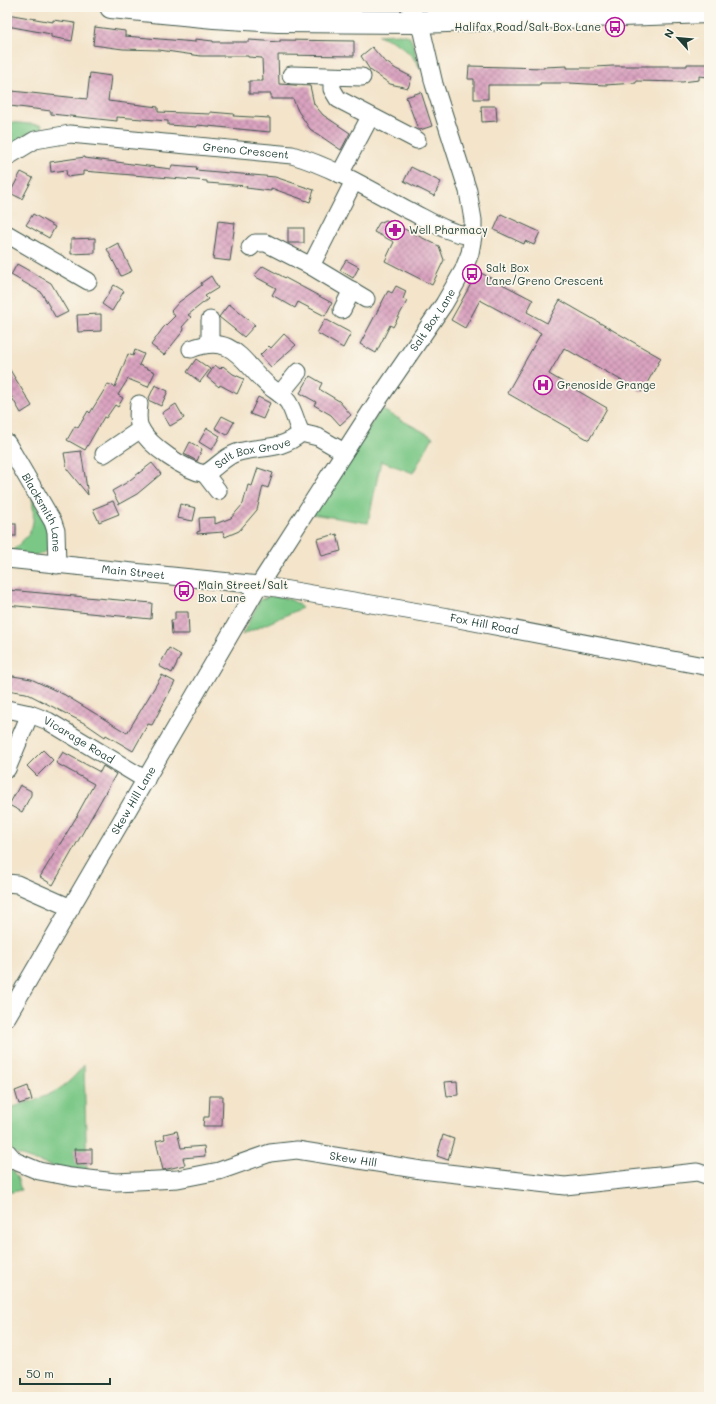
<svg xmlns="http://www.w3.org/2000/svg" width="716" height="1404" viewBox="0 0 716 1404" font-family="Mali,sans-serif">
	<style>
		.green { fill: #7ac786; stroke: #4c825d }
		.building { fill: url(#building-cross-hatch) }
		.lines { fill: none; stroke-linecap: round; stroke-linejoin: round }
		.minor-casing { stroke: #3f564a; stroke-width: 19 }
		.highway-casing { stroke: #3f564a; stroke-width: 24 }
		.minor { stroke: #fff; stroke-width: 17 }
		.highway { stroke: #fff; stroke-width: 22 }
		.labels { text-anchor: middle; stroke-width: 3.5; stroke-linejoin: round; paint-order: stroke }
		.poi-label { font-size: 11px; fill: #1f3d34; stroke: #fbf7ec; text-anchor: start }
		.street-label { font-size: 11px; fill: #1f3d34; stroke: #fbf7ec }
	</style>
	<defs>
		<pattern id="building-cross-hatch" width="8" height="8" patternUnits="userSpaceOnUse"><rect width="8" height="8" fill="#daa3c0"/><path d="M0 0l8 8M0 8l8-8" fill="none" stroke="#b0869d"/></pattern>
	</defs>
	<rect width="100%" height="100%" fill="#fbf7ec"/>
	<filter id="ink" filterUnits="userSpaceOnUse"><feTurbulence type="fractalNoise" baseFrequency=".025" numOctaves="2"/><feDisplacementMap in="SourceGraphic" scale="8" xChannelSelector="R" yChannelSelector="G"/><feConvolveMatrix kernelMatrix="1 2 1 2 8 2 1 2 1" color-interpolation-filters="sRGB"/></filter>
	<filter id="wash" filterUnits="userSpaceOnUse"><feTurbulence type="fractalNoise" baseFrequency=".012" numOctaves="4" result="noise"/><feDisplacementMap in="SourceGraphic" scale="16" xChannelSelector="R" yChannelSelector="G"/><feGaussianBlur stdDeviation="0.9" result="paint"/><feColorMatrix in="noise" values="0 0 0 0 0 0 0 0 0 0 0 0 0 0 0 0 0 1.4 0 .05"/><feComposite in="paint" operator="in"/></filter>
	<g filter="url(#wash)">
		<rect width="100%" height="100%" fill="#f3e4ca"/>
		<!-- green -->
		<g class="green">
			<polygon points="425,7 469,7 426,8"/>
			<path d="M401 34 409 36 412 42 421 70C411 51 398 42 378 35Z"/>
			<polygon points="7,122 42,125 40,131 27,134 7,148"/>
			<polygon points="381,409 433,437 413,473 381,461 368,523 312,514"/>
			<path d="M32 497 49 525 51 546C41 560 26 554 11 553 16 546 23 541 28 535 36 524 33 509 32 497Z"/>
			<path d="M269 596C283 597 293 598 302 608L242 635 260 600Z"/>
			<path d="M84 1065 87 1170 65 1171 13 1153 7 1140V1109C42 1097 60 1096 84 1065Z"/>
			<polygon points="7,1163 17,1177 21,1190 7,1193"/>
		</g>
		<g id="blocks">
			<!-- building -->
			<g class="building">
				<polygon points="7,14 53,22 53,20 75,23 72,41 51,37 51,34 7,26"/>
				<polygon points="95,27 125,31 125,36 195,42 195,39 213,41 213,42 249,42 249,40 280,42 280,40 354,41 354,56 278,55 279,84 310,86 314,104 323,115 350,133 341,150 310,129 298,111 293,99 271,99 271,94 249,94 249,81 263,81 262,58 248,57 248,56 201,56 159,50 123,49 93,45"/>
				<polygon points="372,47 383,60 396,69 412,77 408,88 390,84 370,70 361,56"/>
				<polygon points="687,64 709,64 709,77 699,76 699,80 682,82 636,81 636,83 605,85 570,83 540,83 540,85 488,85 488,99 474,99 474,79 468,79 469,66 544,68 544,67 567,66 567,68 595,68 595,67 613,66 687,66"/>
				<polygon points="90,73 111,76 108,101 158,107 158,112 210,114 210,112 234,114 233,116 270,118 270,132 197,125 197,127 168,125 168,121 117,117 117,121 51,114 51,111 10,106 12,91 87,99"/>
				<polygon points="421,92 432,126 420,130 418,129 406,97"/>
				<polygon points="481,106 496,106 497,121 482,122"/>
				<polygon points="85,157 85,158 171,169 172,165 197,167 196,170 275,177 314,190 310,202 271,188 271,191 246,188 247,186 207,183 207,181 83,171 83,175 67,177 66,170 51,172 50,162"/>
				<polygon points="411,167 441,182 434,196 404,181"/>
				<polygon points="21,172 33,178 22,199 10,193"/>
				<polygon points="33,214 55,227 49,238 26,225"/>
				<polygon points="501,214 540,232 534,245 525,241 524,244 494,230"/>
				<polygon points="386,220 439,246 444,260 432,285 385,261 394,242 374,232 379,223"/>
				<polygon points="218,221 235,223 230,261 213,259"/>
				<rect x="288" y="228" width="16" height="15"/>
				<polygon points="95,238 95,253 71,254 71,239"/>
				<polygon points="118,243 132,271 121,276 107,249"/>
				<polygon points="346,260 359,267 353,278 340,270"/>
				<polygon points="17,264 51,283 68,312 56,318 41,292 11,275"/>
				<polygon points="263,266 332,303 325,316 298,302 295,308 272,295 276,288 254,276"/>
				<polygon points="481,273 533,300 527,312 547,323 560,300 661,358 642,392 564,348 549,374 607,408 589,440 507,393 541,333 480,300 465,328 451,320 472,282 475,283"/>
				<polygon points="211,276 218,288 205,296 208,299 188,315 191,317 182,327 184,330 164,355 151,345 163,328 175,316 171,311 179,302 202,285 201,283"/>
				<polygon points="114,285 124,291 112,311 102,304"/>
				<polygon points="396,286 406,291 403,299 407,301 393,327 390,325 376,353 360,344 388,291 392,293"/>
				<polygon points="229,304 255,325 244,337 219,317"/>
				<polygon points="101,314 101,331 78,332 77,315"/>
				<polygon points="325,319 351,333 343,348 317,333"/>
				<polygon points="284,334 296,345 271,367 260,355 269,346 271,348"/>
				<polygon points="135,350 144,354 139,365 155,372 148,387 128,379 118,395 123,398 118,407 115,405 106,418 104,417 85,450 67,440 75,426 78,428 88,411 90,413 108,384 115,387 128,354 133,356"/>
				<polygon points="196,359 210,369 200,382 187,372"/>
				<polygon points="7,365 32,406 21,413 7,389"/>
				<polygon points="215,365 220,369 223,366 233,374 244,379 237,394 220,385 219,387 207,377"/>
				<polygon points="310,376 322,383 319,389 339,401 351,415 340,425 331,415 314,405 316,402 300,393"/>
				<polygon points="155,385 168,391 161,406 148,400"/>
				<polygon points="258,397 270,403 263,419 250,414"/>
				<polygon points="176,404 184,418 170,426 162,413"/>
				<polygon points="222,416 234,422 227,435 215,428"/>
				<polygon points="207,428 220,436 212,450 199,442"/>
				<polygon points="190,442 202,449 197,461 184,454"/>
				<polygon points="81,451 88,495 67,469 64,453"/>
				<polygon points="152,463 161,474 137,494 119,504 112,491 126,483"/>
				<polygon points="258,468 273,473 268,488 263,486 257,510 239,531 225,537 223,532 197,534 197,532 200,531 199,518 215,517 215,524 231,518 243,504 248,485 252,486"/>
				<polygon points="113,501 119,514 99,522 93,509"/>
				<polygon points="180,504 196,508 193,521 177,518"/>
				<rect x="7" y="524" width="9" height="12"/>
				<polygon points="337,534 341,551 322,556 317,539"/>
				<polygon points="8,590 152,603 151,619 7,605"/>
				<polygon points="175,612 188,612 189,634 172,634 171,620 175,620"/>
				<polygon points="169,648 181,655 172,673 159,666"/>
				<polygon points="7,675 31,679 65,695 127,733 162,675 175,682 152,725 148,724 133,751 106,735 105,737 86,724 26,693 7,690"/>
				<polygon points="43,750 53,760 37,776 27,766"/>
				<polygon points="63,752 100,772 103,766 116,774 53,885 40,877 77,816 78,816 77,815 94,784 56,763"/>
				<polygon points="20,785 31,791 31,795 22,812 9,805"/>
				<polygon points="457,1081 458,1095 447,1096 445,1082"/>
				<polygon points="28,1086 32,1100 19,1104 15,1091"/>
				<polygon points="210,1096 223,1096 222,1126 203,1126 204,1117 209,1117"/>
				<polygon points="177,1131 181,1148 204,1146 205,1156 183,1158 185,1165 163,1170 156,1141 165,1139 164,1134"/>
				<polygon points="443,1135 454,1139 448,1160 437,1156"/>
				<polygon points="74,1149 92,1149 92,1164 76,1165"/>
			</g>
		</g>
	</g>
	<g filter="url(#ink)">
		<use href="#blocks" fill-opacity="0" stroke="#3f564a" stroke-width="1"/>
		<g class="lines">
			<!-- minor casing -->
			<g class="minor-casing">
				<g id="minor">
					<polyline points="291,75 362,77"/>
					<polyline points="332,77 332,89 338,99 417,140"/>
					<path id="s1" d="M7 157 35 140 70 134 292 155C333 167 371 190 408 210 430 221 449 234 473 236"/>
					<polyline points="340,174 370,117"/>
					<polyline points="7,234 88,281"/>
					<polyline points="250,248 255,243 266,243 311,266 366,299"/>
					<polyline points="311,266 354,181"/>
					<polyline points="342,310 352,290"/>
					<polyline points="210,343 210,320"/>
					<path d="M191 349C234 332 242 363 269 386 275 391 283 395 288 402 294 411 296 423 301 433"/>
					<polyline points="280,394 298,372"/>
					<path id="s2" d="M139 404C138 412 137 421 140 428 150 447 185 470 205 474 216 468 224 457 236 453 261 445 279 452 301 433L318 437 344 452"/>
					<path id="s3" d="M7 443 53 522 56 531 57 565"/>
					<polyline points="104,454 141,429"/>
					<polyline points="205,474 218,491"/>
					<path id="s4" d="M7 559 259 585 448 617 709 667"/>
					<path id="s5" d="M7 709 30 714 48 721 146 780"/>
					<polyline points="7,769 30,714"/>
					<polyline points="7,883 17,884 71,908"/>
					<path id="s6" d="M7 1017 259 585 376 403 444 304 463 271 470 253 473 236V220L468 191 434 84 422 32 410 7"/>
					<path id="s7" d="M7 1152 15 1161 39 1171 71 1177 116 1182 178 1179 219 1171 270 1153 297 1150 421 1170 565 1186 697 1172 709 1176"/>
				</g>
			</g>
			<!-- highway casing -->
			<g class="highway-casing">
				<polyline id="highway" points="111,7 214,17 278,21 417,22 709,12"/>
			</g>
			<!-- minor -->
			<use href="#minor" class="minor"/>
			<!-- highway -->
			<use href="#highway" class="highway"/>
		</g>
	</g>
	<!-- icons -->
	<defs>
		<g id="bus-ring" transform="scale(1)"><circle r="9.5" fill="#fbf7ec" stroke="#b5179e" stroke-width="1.5"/><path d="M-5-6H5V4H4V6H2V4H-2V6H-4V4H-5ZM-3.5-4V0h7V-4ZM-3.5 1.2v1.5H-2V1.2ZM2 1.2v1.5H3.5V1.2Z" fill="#b5179e"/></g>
		<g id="pharmacy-ring" transform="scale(1)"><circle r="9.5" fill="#fbf7ec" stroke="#b5179e" stroke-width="1.5"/><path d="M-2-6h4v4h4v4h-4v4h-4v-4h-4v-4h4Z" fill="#b5179e"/></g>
		<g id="hospital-ring" transform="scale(1)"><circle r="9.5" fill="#fbf7ec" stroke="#b5179e" stroke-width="1.5"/><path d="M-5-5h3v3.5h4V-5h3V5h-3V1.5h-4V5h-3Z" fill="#b5179e"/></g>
	</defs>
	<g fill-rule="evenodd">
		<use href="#bus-ring" x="615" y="27"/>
		<use href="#pharmacy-ring" x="395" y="230"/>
		<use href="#bus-ring" x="472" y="274"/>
		<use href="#hospital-ring" x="543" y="385"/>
		<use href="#bus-ring" x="184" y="591"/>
	</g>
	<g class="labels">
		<!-- poi labels -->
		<g class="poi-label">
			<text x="601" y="31" text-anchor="end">Halifax Road/Salt Box Lane</text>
			<text x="409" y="234">Well Pharmacy</text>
			<text x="486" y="272">Salt Box<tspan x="486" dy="13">Lane/Greno Crescent</tspan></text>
			<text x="557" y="389">Grenoside Grange</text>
			<text x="198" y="589">Main Street/Salt<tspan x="198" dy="13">Box Lane</tspan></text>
		</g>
		<!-- street labels -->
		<g class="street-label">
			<text dy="4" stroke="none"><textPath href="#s1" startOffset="245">Greno Crescent</textPath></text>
			<text dy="4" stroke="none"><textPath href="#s6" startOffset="817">Salt Box Lane</textPath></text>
			<text dy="4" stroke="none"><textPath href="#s2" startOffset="159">Salt Box Grove</textPath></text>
			<text dy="4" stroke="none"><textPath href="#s3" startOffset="79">Blacksmith Lane</textPath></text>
			<text dy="4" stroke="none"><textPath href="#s4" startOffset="127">Main Street</textPath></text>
			<text dy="4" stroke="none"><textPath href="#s4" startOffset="482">Fox Hill Road</textPath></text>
			<text dy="4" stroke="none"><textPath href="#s5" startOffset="79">Vicarage Road</textPath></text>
			<text dy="4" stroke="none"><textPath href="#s6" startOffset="251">Skew Hill Lane</textPath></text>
			<text dy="4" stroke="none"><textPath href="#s7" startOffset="358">Skew Hill</textPath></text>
		</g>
	</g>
	<!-- margin -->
	<rect width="716" height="1404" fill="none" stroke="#fbf7ec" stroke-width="24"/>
	<!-- north arrow -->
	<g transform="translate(678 38) rotate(297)" stroke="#fbf7ec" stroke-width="3" paint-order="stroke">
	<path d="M0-3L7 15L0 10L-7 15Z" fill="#1f3d34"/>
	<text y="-6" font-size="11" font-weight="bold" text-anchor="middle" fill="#1f3d34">N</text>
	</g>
	<!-- scale -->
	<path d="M20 1378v6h90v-6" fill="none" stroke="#1f3d34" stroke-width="2"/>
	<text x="26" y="1378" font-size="12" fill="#1f3d34" stroke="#fbf7ec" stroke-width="3" paint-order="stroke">50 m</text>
</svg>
